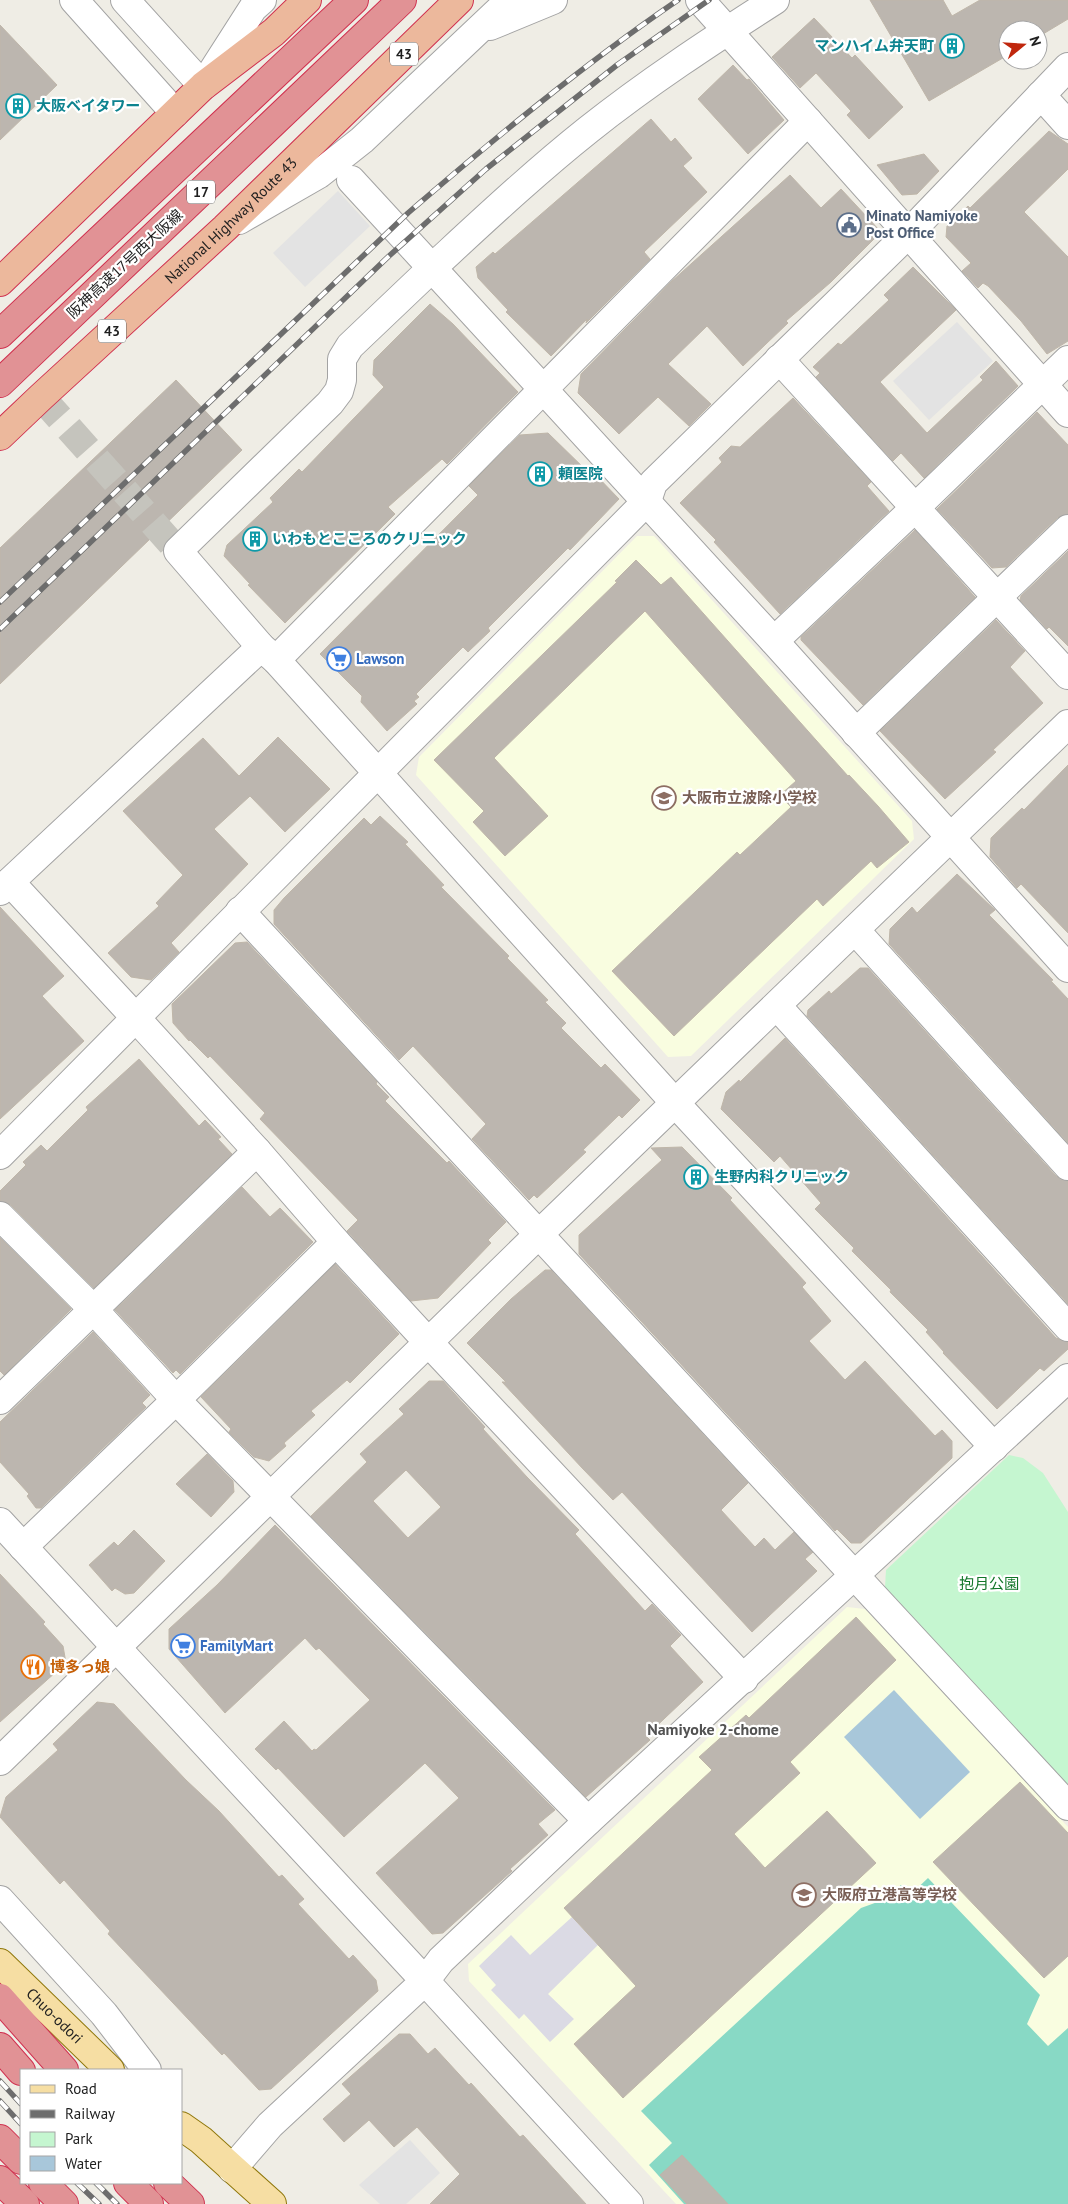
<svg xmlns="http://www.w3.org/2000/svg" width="1068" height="2204" viewBox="0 0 1068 2204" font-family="'PT Sans','Noto Sans JP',sans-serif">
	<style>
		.education { fill: #f9fde0 }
		.park { fill: #c5f6d0 }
		.pitch { fill: #88d9c5 }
		.parking { fill: #e3e3e3 }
		.plaza { fill: #dbdae4 }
		.water { fill: #a8c7da }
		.building { fill: #bcb6af; stroke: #bfb6a9; fill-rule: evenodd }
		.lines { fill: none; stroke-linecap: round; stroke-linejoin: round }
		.minor-tunnel { stroke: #c5c4bd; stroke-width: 28; stroke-dasharray: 28 14; stroke-linecap: butt }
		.minor-casing { stroke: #a3a3a3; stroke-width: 30 }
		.tertiary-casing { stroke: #a3a3a3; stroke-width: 30 }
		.primary-casing { stroke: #8f770a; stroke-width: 30 }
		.trunk-casing { stroke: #d0304f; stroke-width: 30 }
		.motorway-casing { stroke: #d0304f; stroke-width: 30 }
		.minor { stroke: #fff; stroke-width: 28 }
		.tertiary { stroke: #fff; stroke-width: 28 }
		.primary { stroke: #f6dea3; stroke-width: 28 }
		.trunk { stroke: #ecb89c; stroke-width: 28 }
		.motorway { stroke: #e19295; stroke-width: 28 }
		.rail-casing { stroke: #6d6d6d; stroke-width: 5.5 }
		.rail { stroke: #fff; stroke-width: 4; stroke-dasharray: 11; stroke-linecap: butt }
		.labels { text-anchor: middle; stroke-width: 4.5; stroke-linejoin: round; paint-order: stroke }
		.shield { fill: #fff; stroke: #626262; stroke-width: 1 }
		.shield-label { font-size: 14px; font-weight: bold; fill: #1f1f1f }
		.culture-label { font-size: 15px; font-weight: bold; fill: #0d838f; stroke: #fff; text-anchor: start }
		.service-label { font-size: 15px; font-weight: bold; fill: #4e5e75; stroke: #fff; text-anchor: start }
		.street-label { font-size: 15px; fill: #1f1f1f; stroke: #fff }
		.shop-label { font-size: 15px; font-weight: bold; fill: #366cbe; stroke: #fff; text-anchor: start }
		.education-label { font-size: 15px; font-weight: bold; fill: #785e54; stroke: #fff; text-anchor: start }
		.park-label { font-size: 15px; fill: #137629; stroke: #fff }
		.food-label { font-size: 15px; font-weight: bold; fill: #c56008; stroke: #fff; text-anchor: start }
		.neighbourhood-label { font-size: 16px; font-weight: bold; fill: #525252; stroke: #fff }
	</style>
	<rect width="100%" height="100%" fill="#efede5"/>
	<!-- education -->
	<g class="education">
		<polygon points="637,536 654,536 912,821 914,839 691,1056 668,1057 416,775 419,757"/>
		<polygon points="847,1607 865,1609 1068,1827 1068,2204 676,2204 469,1981 468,1964"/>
	</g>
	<!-- park -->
	<polygon class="park" points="1009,1455 1023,1458 1043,1473 1068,1512 1068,1789 885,1587 886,1570"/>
	<!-- pitch -->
	<polygon class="pitch" points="928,1878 1040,1995 1027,2024 1048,2046 1068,2028 1068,2204 684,2204 649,2165 672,2143 641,2111 861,1908 883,1900 901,1885 909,1896"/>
	<!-- parking -->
	<g class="parking">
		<polygon points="338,191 370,226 305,287 273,253"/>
		<polygon points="957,322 993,361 929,420 893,381"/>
		<polygon points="410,2140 440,2173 406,2204 380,2204 359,2185"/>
	</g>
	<!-- plaza -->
	<polygon class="plaza" points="572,1917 598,1945 548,1994 574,2019 550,2042 524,2014 519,2019 491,1990 496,1985 479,1966 511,1935 530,1955"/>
	<!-- water -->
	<polygon class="water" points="894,1690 970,1772 920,1819 844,1737"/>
	<!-- building -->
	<g class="building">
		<polygon points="870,0 943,0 952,16 980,0 1068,0 1068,19 1038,37 1038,30 1008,30 1008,55 929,101"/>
		<polygon points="814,18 852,58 855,55 903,107 869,139 847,115 851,111 816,73 800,88 772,57"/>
		<polygon points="0,25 57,85 0,140"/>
		<polygon points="733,65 747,80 749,79 784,120 748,154 698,99"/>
		<polygon points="651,119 671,142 675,138 692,158 683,166 707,192 644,252 650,259 586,323 587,319 551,356 506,312 508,310 478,278 476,267 493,252 495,254"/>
		<polygon points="1049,131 1068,144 1068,169 1024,212 1068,257 1068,341 1047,354 1021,321 988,286 983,283 978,288 962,271 971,263 946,237 947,226 968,206 970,208"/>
		<polygon points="924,154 939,171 917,194 902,195 877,165"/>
		<polygon points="790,175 821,208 841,189 881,232 831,282 786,321 788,323 743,366 707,326 668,364 711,404 689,426 658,397 619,434 578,393 581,374 672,281"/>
		<polygon points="913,267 956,310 880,382 927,433 983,380 980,377 996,361 1018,386 924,478 901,453 893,461 816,377 820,373 813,367 838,343 841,345 889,300 884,295"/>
		<polygon points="430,304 453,324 518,392 447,464 442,459 388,507 395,514 285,623 248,585 250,584 224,556 227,545 273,502 270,498 299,469 302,472 384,387 373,375 374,360"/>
		<polygon points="176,380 242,450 0,684 0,548"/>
		<polygon points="793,398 871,482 867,486 889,511 780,614 714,542 716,540 680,503 722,462 719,458 731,446 740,447"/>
		<polygon points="1037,412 1068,445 1068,514 1057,518 1006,567 992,568 937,509"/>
		<polygon points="548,433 590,474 592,471 619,499 570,550 568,548 488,628 490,631 468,652 463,647 416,694 419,697 414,701 417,704 387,731 361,702 362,696 320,654 478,495 469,486 520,435"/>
		<polygon points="915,530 975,597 863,705 801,640 801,637"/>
		<polygon points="1068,551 1068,646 1049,627 1047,629 1020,600 1021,596"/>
		<polygon points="636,560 661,585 671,577 848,776 849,775 878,806 909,842 877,868 871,861 823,906 817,899 674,1036 612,971 737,852 740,855 791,807 780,795 796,781 645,611 494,758 548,816 505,856 473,822 484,811 434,760 617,582 615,581"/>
		<polygon points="996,620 1025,651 1010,667 1043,703 993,750 996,752 945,799 880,731"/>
		<polygon points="278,737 330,789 285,832 250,796 214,829 248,864 171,943 179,952 151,980 131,977 108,953 159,906 156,903 183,875 123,811 203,738 239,776"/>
		<polygon points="1068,765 1068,933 1021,884 1017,888 990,857 991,838 1022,808 1024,810"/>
		<polygon points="380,816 408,842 405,844 444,885 441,887 509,956 507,958 548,1000 545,1002 566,1023 561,1028 601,1068 605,1064 640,1100 622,1118 619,1115 583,1150 586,1152 537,1198 534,1195 529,1200 472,1139 486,1124 413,1046 399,1060 274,924 274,910 284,898 364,818 371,825"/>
		<polygon points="957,874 995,910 989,915 1053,980 1051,981 1068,999 1068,1143 889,944 890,929 912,907 917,913"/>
		<polygon points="0,907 64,976 42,996 84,1041 0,1119"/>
		<polygon points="247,942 377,1082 376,1084 389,1097 385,1101 447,1163 449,1161 506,1222 488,1240 491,1243 438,1298 411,1301 347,1231 358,1220 260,1119 265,1113 210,1056 208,1058 190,1040 189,1041 173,1023 172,1004 235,943"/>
		<polygon points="860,968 868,968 1056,1176 1068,1181 1068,1304 807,1016 808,1010 829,991 831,994"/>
		<polygon points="785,1038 1056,1338 1068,1342 1068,1349 1044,1371 1040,1368 997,1409 943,1353 944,1352 926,1332 928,1330 890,1292 891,1290 852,1251 854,1248 815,1209 821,1203 780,1156 774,1162 721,1109 726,1092 739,1080 740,1082"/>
		<polygon points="139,1059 199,1126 205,1120 221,1137 218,1139 232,1154 94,1288 11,1205 0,1201 0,1191 26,1165 23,1162 41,1145 47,1151 88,1110 86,1107"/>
		<polygon points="682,1147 732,1198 730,1200 806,1283 802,1287 831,1321 809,1341 845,1380 865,1361 935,1436 942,1430 952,1441 952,1458 861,1543 851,1543 837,1529 835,1531 579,1254 579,1235 662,1160 651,1148"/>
		<polygon points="242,1187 270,1217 280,1208 313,1242 180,1374 176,1370 173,1373 115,1310"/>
		<polygon points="0,1238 71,1309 4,1375 0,1371"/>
		<polygon points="335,1264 399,1334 350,1383 347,1380 311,1411 315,1415 284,1443 286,1446 269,1461 254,1457 229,1432 231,1429 201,1397"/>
		<polygon points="545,1270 551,1270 748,1483 721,1510 755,1547 764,1538 775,1550 794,1532 813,1552 805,1559 817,1571 752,1632 622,1492 613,1500 583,1469 502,1382 506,1382 467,1343 511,1299"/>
		<polygon points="93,1332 150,1395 142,1403 146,1407 41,1508 36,1508 27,1496 29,1494 0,1462 0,1422"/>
		<path d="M429 1381H443L485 1427 483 1429 527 1477 579 1530 575 1534 645 1611 652 1604 681 1635 670 1646 703 1682 646 1736 650 1740 586 1797 311 1516 367 1462 360 1454 404 1414 399 1409ZM406 1470 441 1507 408 1538 373 1501Z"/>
		<polygon points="207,1454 233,1481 234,1492 211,1517 176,1484"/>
		<polygon points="275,1525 555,1810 538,1824 548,1835 510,1869 512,1871 443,1933 432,1934 376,1873 459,1798 425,1763 344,1837 278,1768 276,1770 255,1749 284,1721 312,1751 314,1749 316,1750 370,1700 319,1648 316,1650 305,1638 225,1713 169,1649 169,1629 217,1585"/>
		<polygon points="134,1530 165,1561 134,1593 125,1594 115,1588 112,1591 89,1565 114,1542 118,1546"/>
		<polygon points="0,1574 45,1622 43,1624 63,1646 66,1663 0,1722"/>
		<polygon points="856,1617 896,1660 790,1762 800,1773 734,1834 765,1868 827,1811 876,1863 623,2098 574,2044 636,1986 564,1908 712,1770 699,1757 746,1715 749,1718"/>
		<polygon points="97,1702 114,1704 186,1780 219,1811 279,1877 282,1875 304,1899 298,1904 349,1959 353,1955 376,1980 378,1991 271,2089 259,2090 224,2053 222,2055 108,1934 110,1931 64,1880 60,1884 0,1817 6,1797 58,1750 53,1744"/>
		<polygon points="1020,1782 1068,1833 1068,1956 1044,1978 933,1862"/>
		<polygon points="399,2034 410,2034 428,2054 435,2048 469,2085 471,2083 520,2137 523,2135 586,2204 430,2204 460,2174 417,2127 394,2147 369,2120 344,2142 323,2119 351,2094 342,2084"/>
		<polygon points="682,2155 728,2204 687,2204 660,2175"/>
	</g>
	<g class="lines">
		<!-- minor-tunnel -->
		<polyline class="minor-tunnel" points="41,397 178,551"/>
		<!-- minor casing -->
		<g class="minor-casing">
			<g id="minor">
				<polyline points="700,0 1068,413"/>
				<polyline points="490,26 553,0"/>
				<polyline points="351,180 432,268"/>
				<polyline points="239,220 319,174 362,140 510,0"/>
				<polyline points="779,359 1068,675"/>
				<polyline points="774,641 915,508 1068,360"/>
				<polyline points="276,660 808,121"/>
				<polyline points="856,733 1068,529"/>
				<polyline points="0,891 261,647"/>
				<path d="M240 911C515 1210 793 1506 1068 1806"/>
				<polyline points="855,930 1068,1166"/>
				<polyline points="777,1006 1068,1327"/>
				<polyline points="135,1017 257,1151 336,1242 429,1343 744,1679"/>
				<polyline points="0,1155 647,501 653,483 908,234 1068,67"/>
				<polyline points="0,1216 93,1309 176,1400 588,1821"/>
				<polyline points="0,1400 257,1151"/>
				<polyline points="23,1547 176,1400 336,1242"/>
				<polyline points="0,1900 104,2014 147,2070"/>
				<polyline points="629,2204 425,1981 441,1960 588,1821 1068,1378"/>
			</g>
		</g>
		<!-- tertiary casing -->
		<g class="tertiary-casing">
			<g id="tertiary">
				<polyline points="74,0 175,113"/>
				<polyline points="125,0 203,86 253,8 262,0"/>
				<polyline points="1041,95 1068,125"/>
				<path d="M432 268C483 221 534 173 588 130 647 83 711 41 775 0"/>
				<polyline points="10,882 135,1017"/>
				<polyline points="994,1447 676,1104 276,660 261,647 178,551 330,403 339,391 342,380 342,359 350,346 432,268 774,641 1068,968"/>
				<polyline points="0,1522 425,1981 270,2125 232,2169"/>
				<polyline points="0,1761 538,1235 1068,724"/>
			</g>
		</g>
		<!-- primary casing -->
		<g class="primary-casing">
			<g id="primary">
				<path id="s1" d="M0 1963 110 2070"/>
				<polyline points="181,2126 201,2140 272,2204"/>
			</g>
		</g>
		<!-- trunk casing -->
		<g class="trunk-casing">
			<g id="trunk">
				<polyline points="0,282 203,86 274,32 307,0"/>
				<path id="s2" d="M0 436 41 397 225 228 459 0"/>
			</g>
		</g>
		<!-- motorway casing -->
		<g class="motorway-casing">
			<g id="motorway">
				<polyline points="0,334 354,0"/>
				<polyline points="0,383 402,0"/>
				<polyline points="0,1998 64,2070"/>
				<polyline points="0,2047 21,2071"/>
				<polyline points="0,2139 21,2160"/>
				<polyline points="0,2180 25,2204"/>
				<polyline points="43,2183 64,2204"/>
				<polyline points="128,2183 149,2204"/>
				<polyline points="168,2183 190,2204"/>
			</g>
		</g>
		<!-- minor -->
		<use href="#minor" class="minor"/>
		<!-- tertiary -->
		<use href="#tertiary" class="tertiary"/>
		<!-- primary -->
		<use href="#primary" class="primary"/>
		<!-- trunk -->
		<use href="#trunk" class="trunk"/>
		<!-- motorway -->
		<use href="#motorway" class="motorway"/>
		<!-- rail casing -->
		<g class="rail-casing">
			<g id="rail">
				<path d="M0 602 408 213C495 138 583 65 678 0"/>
				<polyline points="0,629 389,256 486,169 617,65 709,0"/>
				<polyline points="0,2081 21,2104"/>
				<polyline points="0,2101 21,2124"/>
				<polyline points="77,2183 99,2204"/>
				<polyline points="96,2183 117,2204"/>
			</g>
		</g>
		<!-- rail -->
		<use href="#rail" class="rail"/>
	</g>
	<!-- icons -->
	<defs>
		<g id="building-ring" transform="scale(1.25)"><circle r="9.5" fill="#fff" stroke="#0f9aa8" stroke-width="1.5"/><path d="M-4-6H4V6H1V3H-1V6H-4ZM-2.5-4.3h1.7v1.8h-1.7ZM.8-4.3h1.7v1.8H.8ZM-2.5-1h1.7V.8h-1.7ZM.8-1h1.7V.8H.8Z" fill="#0f9aa8"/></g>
		<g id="civic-ring" transform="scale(1.25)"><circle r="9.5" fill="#fff" stroke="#5c6f8a" stroke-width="1.5"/><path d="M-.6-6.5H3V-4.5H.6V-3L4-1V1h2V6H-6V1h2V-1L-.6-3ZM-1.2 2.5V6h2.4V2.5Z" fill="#5c6f8a"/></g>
		<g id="supermarket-ring" transform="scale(1.25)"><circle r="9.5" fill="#fff" stroke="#3f7fe0" stroke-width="1.5"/><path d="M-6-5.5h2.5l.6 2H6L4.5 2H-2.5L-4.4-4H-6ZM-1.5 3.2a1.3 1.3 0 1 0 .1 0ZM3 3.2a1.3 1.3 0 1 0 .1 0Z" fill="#3f7fe0"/></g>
		<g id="school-ring" transform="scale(1.25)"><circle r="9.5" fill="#fff" stroke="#8d6e63" stroke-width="1.5"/><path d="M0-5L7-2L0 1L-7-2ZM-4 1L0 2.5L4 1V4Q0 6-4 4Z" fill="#8d6e63"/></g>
		<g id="restaurant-ring" transform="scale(1.25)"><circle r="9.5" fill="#fff" stroke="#e8710a" stroke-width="1.5"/><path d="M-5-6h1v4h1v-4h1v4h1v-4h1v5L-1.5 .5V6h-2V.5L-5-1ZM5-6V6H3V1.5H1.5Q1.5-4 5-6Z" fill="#e8710a"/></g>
	</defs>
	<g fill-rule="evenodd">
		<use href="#building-ring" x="952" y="46"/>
		<use href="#building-ring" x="18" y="106"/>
		<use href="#civic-ring" x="849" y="225"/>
		<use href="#building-ring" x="540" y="474"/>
		<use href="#building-ring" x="255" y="539"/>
		<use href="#supermarket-ring" x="339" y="659"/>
		<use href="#school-ring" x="664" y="798"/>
		<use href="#building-ring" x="696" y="1177"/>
		<use href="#supermarket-ring" x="183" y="1646"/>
		<use href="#restaurant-ring" x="33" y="1667"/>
		<use href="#school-ring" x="804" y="1895"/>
	</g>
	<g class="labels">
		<!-- shield labels -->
		<g class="shield">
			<rect x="390" y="42.5" width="28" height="23" rx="4"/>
			<rect x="187" y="180.5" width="28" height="23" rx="4"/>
			<rect x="98" y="319.5" width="28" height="23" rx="4"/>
		</g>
		<g class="shield-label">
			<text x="404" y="59">43</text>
			<text x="201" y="197">17</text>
			<text x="112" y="336">43</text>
		</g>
		<!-- culture labels -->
		<g class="culture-label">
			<text x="934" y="51" text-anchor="end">マンハイム弁天町</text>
			<text x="36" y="111">大阪ベイタワー</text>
			<text x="558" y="479">頼医院</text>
			<text x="272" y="544">いわもとこころのクリニック</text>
			<text x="714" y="1182">生野内科クリニック</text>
		</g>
		<!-- service labels -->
		<g class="service-label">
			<text x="866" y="221">Minato Namiyoke<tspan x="866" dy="17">Post Office</tspan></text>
		</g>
		<!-- street labels -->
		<g class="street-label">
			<text dy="5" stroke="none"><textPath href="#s2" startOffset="316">National Highway Route 43</textPath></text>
			<text transform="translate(125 264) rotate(-43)" y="5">阪神高速17号西大阪線</text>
			<text dy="5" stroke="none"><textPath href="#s1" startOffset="76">Chuo-odori</textPath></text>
		</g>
		<!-- shop labels -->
		<g class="shop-label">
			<text x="356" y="664">Lawson</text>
			<text x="200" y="1651">FamilyMart</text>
		</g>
		<!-- education labels -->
		<g class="education-label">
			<text x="682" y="803">大阪市立波除小学校</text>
			<text x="822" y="1900">大阪府立港高等学校</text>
		</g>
		<!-- park labels -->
		<g class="park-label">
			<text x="989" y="1589">抱月公園</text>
		</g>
		<!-- food labels -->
		<g class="food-label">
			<text x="50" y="1672">博多っ娘</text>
		</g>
		<!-- neighbourhood labels -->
		<g class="neighbourhood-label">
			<text x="713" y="1735">Namiyoke 2-chome</text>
		</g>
	</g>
	<!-- legend -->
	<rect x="20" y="2069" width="162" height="115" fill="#ffffff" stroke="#a5a5a5"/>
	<rect x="30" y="2085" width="25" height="8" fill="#f6dea3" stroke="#a5a5a5"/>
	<text x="65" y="2094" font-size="15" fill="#1f1f1f">Road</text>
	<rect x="30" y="2110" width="25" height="8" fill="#6d6d6d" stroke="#a5a5a5"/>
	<text x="65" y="2119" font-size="15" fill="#1f1f1f">Railway</text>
	<rect x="30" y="2132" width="25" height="15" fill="#c5f6d0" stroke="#a5a5a5"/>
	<text x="65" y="2144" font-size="15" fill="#1f1f1f">Park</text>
	<rect x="30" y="2156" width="25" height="15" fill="#a8c7da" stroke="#a5a5a5"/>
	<text x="65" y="2169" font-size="15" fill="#1f1f1f">Water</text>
	<!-- north arrow -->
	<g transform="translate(1023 45) rotate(72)"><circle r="24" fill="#ffffff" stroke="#a5a5a5"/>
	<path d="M0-4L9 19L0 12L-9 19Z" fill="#c0270d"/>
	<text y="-8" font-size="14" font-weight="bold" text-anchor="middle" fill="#1f1f1f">N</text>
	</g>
</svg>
